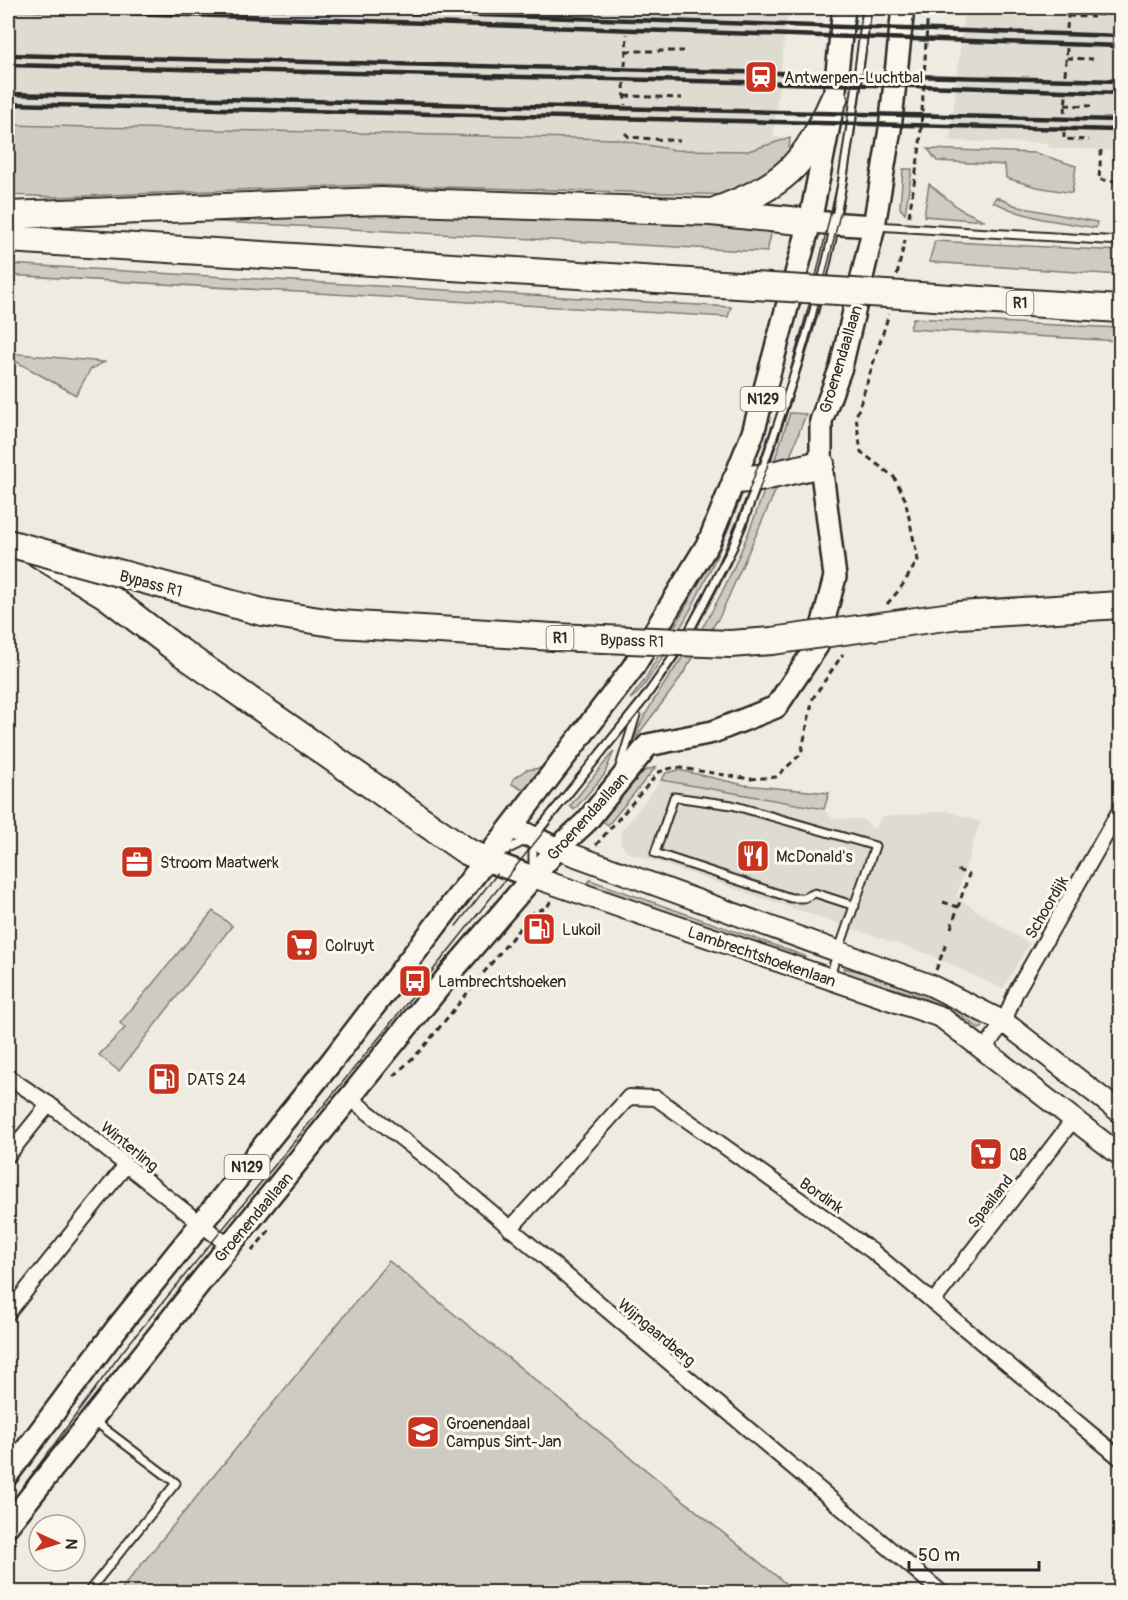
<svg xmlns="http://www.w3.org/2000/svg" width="1128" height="1600" viewBox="0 0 1128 1600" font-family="Pangolin,sans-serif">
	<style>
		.built { fill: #dedbd1 }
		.green { fill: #cecbc2; stroke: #7c7b76; stroke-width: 1.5 }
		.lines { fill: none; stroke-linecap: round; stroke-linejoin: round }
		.lane-casing { stroke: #2b2b2b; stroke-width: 11 }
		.street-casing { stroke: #2b2b2b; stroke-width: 18 }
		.secondary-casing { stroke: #2b2b2b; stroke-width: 24 }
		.primary-casing { stroke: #2b2b2b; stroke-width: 26 }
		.highway-casing { stroke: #2b2b2b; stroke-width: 30 }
		.path { stroke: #2b2b2b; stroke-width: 3; stroke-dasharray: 6 4.5; stroke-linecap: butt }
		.lane { stroke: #fbf7ec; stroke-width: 7 }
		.street { stroke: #fbf7ec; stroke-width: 14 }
		.secondary { stroke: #fbf7ec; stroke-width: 20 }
		.primary { stroke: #fbf7ec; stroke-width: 21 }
		.highway { stroke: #fbf7ec; stroke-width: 26 }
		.tram { stroke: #2b2b2b; stroke-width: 1.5 }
		.rail { stroke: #2b2b2b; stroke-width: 4.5 }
		.highway-bridge-casing { stroke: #2b2b2b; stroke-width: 30; stroke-linecap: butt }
		.highway-bridge { stroke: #fbf7ec; stroke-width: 26 }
		.labels { text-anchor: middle; stroke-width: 6; stroke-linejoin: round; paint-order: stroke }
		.shield { fill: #fbf7ec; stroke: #696865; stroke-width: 1.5 }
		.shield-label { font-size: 15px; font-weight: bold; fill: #2b2b2b }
		.poi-label { font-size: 16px; fill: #2b2b2b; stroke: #fbf7ec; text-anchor: start }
		.street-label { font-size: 16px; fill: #2b2b2b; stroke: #fbf7ec }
	</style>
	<rect width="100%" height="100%" fill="#eeebe0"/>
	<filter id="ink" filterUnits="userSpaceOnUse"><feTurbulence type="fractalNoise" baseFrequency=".0167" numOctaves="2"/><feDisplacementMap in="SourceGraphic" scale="12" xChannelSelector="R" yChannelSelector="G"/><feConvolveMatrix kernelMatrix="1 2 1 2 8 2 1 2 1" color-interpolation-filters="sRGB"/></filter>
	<g filter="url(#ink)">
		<!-- built -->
		<g class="built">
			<polygon points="8,8 788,9 773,137 790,138 748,151 674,150 615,139 8,125"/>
			<polygon points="1059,11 1117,13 1116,25 1120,25 1120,140 1111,140 1111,150 1051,148 1046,143 950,141 964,15 1051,18"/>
			<polygon points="661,780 824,809 832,819 863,819 873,829 882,817 947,811 980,822 956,897 1029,944 1003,989 933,956 627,852 620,843 621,832"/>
		</g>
		<!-- green -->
		<g class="green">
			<polygon points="8,125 615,139 674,150 748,151 790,138 788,159 733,195 370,185 58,197 8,195"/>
			<polygon points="928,149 1036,153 1076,166 1072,193 1037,187 1006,178 1005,165 937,161"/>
			<polygon points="903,169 912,169 905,214 900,208"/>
			<polygon points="929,184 960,209 985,221 924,216"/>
			<polygon points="996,197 1019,207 1097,222 1096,228 1042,219 1017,212 993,202"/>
			<polygon points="314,210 773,226 767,252 168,219"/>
			<polygon points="935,241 1120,251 1120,275 929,262"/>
			<polygon points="8,264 731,307 728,317 8,275"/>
			<polygon points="913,318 1120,328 1120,341 910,329"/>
			<polygon points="8,353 104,362 90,370 76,395 8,357"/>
			<path d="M790 413 806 414 786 467 720 616 675 686 633 741C651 695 687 656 711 613 746 550 768 481 790 413Z"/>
			<path d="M763 437C736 515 706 590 661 660 652 672 643 692 630 699L644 681 713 558Z"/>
			<polygon points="614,751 604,775 574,810 570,806"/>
			<polygon points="656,767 608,825 601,820 644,771"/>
			<polygon points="541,768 523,790 512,784 513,779 526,770"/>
			<polygon points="679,770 744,785 829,793 824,809 661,780 666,773"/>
			<polygon points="590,880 805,956 804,960 587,884"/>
			<polygon points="213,911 232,926 119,1071 99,1055 125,1028 120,1023"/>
			<path d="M844 968C893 978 943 995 984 1024L982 1028 979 1029C952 1008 923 996 890 987 874 983 859 983 844 976Z"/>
			<polygon points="389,1261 796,1592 119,1592"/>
		</g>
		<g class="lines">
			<!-- lane casing -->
			<g class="lane-casing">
				<g id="lane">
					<polyline points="876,226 1120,241"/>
					<path d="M762 472C789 391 819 308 835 223 848 152 858 80 867 8"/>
					<polyline points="687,635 733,547 757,485"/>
					<polyline points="619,770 636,715"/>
					<polyline points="533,840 533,871"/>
					<polyline points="500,853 533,837 645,698 680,647"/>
					<polyline points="829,978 875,846 732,805 674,797 655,853 791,898 804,898 815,893 855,906"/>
					<polyline points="88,1592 176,1483 93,1420"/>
				</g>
			</g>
			<!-- street casing -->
			<g class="street-casing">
				<g id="street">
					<polyline points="984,1049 1004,1022 1016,992 1120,810"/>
					<polyline points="8,1077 49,1104 229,1246"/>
					<polyline points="351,1099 438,1167 941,1592"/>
					<polyline points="8,1155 49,1104"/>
					<polyline points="510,1229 629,1097 656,1098 872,1251 1120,1458"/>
					<polyline points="933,1302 1073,1120"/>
					<polyline points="8,1313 126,1165"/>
				</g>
			</g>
			<!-- secondary casing -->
			<g class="secondary-casing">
				<g id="secondary">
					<polyline points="557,849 930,985 1004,1022 1120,1112"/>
					<polyline points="533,877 941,1017 1120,1155"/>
				</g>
			</g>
			<!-- primary casing -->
			<g class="primary-casing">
				<g id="primary">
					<polyline points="810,222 874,226"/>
					<polyline points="512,827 557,849"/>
					<polyline points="486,860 533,877"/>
					<polyline points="8,1474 117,1328 332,1061 632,669 709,542 753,433 810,222 834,99 844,8"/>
					<polyline points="8,1525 229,1246 453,970 557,849 587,821 648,745 713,732 776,707 817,646 835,577 821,464 821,421 841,367 874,226 890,129 903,8"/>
				</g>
			</g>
			<!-- highway casing -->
			<g class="highway-casing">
				<g id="highway">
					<path d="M715 211C785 185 804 166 834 99"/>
					<polyline points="8,215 381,201 711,212 810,222"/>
					<polyline points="8,239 737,285"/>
					<polyline points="919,296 1120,309"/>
					<polyline points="736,480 759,478 821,464"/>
					<polyline points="40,555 107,596 175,648 466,851 486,860"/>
				</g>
			</g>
			<!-- path -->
			<g class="path">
				<polyline points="982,8 1044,10 1050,8"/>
				<polyline points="1113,8 1120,8"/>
				<polyline points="1068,16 1068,13 1105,15 1106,8"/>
				<polyline points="1068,16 1094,17"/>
				<polyline points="1117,18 1120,18"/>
				<polyline points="1067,29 1068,16"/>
				<polyline points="626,51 683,51"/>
				<polyline points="1067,58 1093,59"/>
				<polyline points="1113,65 1120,65"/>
				<polyline points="625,66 627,34"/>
				<polyline points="1065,75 1067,48"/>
				<polyline points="624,83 625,105"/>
				<polyline points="625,96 682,98"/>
				<polyline points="1065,105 1091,106"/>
				<polyline points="1065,113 1066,95"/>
				<polyline points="1064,132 1064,139 1089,140"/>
				<polyline points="625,133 629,137 680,141"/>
				<polyline points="1101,150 1099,180 1120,181"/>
				<polyline points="1118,181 1120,143"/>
				<polyline points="909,216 920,146 928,8"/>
				<polyline points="897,275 905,240"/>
				<polyline points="887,604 900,589 918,560 905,499 894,477 861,452 856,417 889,314"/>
				<polyline points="596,845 659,772 675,767 750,779 776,777 801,754 813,698 843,654"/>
				<polyline points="943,902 958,907"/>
				<polyline points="951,928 969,874 953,869"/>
				<polyline points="936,970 946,944"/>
				<polyline points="394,1076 422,1049 532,913 547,907 551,901"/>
				<polyline points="252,1251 271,1228"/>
				<polyline points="8,1553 16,1542"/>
			</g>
			<!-- lane -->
			<use href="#lane" class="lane"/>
			<!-- street -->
			<use href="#street" class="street"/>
			<!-- secondary -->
			<use href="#secondary" class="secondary"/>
			<!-- primary -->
			<use href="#primary" class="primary"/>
			<!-- highway -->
			<use href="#highway" class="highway"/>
			<!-- tram -->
			<g class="tram">
				<polyline points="785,389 811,298 839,177"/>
				<path d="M597 750C620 721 646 691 667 659 714 586 744 508 772 426"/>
				<polyline points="539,823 582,769"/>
				<polyline points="456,926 497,874"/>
				<polyline points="8,1507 123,1351 382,1034 648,701 695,631 727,571 746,528 798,377 815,318 846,189 872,8"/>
			</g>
			<!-- rail -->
			<g class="rail">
				<polyline points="265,8 1120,36"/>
				<polyline points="8,9 1120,46"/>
				<polyline points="8,55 1120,81"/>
				<polyline points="8,65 956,87 1120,93"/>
				<polyline points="8,94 1120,120"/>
				<polyline points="8,104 1120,130"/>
			</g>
			<!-- highway-bridge casing -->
			<g class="highway-bridge-casing">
				<g id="highway-bridge">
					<polyline points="737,285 919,296"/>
					<polyline points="8,543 262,612 339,624 553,637 730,644 772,641 959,615 1120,605"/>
				</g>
			</g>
			<!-- highway-bridge -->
			<use href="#highway-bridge" class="highway-bridge"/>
		</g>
	</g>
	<!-- icons -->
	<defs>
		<g id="station-square" transform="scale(1.725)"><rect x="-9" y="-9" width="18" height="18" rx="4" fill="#c8321e" stroke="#fbf7ec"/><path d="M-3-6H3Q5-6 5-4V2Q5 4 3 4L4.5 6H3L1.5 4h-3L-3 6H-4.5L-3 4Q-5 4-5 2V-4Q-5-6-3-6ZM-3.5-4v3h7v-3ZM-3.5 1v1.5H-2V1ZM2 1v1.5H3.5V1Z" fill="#fff"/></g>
		<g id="restaurant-square" transform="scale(1.725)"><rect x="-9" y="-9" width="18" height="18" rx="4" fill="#c8321e" stroke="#fbf7ec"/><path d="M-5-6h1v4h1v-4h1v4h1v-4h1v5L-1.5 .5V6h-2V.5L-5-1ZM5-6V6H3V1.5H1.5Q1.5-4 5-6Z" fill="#fff"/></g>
		<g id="office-square" transform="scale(1.725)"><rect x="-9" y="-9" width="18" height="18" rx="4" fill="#c8321e" stroke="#fbf7ec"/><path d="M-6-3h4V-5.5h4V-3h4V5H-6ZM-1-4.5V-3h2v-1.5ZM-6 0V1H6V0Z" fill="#fff"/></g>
		<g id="fuel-square" transform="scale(1.725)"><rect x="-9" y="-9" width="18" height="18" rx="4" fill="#c8321e" stroke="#fbf7ec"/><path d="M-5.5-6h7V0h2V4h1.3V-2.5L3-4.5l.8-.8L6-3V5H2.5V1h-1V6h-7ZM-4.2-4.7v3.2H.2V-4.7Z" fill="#fff"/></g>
		<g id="supermarket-square" transform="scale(1.725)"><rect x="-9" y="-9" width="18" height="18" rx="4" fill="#c8321e" stroke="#fbf7ec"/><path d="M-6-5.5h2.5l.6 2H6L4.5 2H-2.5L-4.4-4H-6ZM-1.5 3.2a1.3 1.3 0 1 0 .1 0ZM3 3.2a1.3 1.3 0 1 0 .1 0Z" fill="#fff"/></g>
		<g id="bus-square" transform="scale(1.725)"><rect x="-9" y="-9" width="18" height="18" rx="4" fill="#c8321e" stroke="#fbf7ec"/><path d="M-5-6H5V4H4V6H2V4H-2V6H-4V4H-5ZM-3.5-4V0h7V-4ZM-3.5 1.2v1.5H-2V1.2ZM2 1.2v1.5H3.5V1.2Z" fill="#fff"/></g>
		<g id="school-square" transform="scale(1.725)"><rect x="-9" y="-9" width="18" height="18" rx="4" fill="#c8321e" stroke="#fbf7ec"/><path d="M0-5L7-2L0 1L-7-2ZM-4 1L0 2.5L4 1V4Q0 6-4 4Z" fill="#fff"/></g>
	</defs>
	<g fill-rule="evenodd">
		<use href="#station-square" x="761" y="77"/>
		<use href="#restaurant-square" x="753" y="856"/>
		<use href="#office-square" x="137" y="862"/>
		<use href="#fuel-square" x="539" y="929"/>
		<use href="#supermarket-square" x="302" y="945"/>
		<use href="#bus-square" x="415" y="981"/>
		<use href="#fuel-square" x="164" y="1079"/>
		<use href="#supermarket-square" x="986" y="1154"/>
		<use href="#school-square" x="423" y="1432"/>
	</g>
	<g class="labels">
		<!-- shield labels -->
		<g class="shield">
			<rect x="1006.5" y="291" width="27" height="24" rx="4.5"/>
			<rect x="740.5" y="387" width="45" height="24" rx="4.5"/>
			<rect x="546.5" y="626" width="27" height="24" rx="4.5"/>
			<rect x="224.5" y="1155" width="45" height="24" rx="4.5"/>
		</g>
		<g class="shield-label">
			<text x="1020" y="308">R1</text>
			<text x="763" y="404">N129</text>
			<text x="560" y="643">R1</text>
			<text x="247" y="1172">N129</text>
		</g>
		<!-- poi labels -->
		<g class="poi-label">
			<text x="784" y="83">Antwerpen-Luchtbal</text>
			<text x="776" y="862">McDonald's</text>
			<text x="160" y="868">Stroom Maatwerk</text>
			<text x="562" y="935">Lukoil</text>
			<text x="325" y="951">Colruyt</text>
			<text x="438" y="987">Lambrechtshoeken</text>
			<text x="187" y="1085">DATS 24</text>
			<text x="1009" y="1160">Q8</text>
			<text x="446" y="1429">Groenendaal<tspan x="446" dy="18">Campus Sint-Jan</tspan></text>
		</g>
		<!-- street labels -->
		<g class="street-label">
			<text transform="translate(840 359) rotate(-73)" y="6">Groenendaallaan</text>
			<text transform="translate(151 583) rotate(15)" y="6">Bypass R1</text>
			<text transform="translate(632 640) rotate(2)" y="6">Bypass R1</text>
			<text transform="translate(587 816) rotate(-48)" y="6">Groenendaallaan</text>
			<text transform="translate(1046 907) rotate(-60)" y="6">Schoordijk</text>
			<text transform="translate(762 956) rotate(19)" y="6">Lambrechtshoekenlaan</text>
			<text transform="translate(130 1146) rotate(39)" y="6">Winterling</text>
			<text transform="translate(822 1195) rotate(35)" y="6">Bordink</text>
			<text transform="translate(990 1201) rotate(-52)" y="6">Spaailand</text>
			<text transform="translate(253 1217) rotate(-50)" y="6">Groenendaallaan</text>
			<text transform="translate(657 1332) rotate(40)" y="6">Wijngaardberg</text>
		</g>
	</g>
	<!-- margin -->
	<rect width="1128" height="1600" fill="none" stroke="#fbf7ec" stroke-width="30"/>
	<rect x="15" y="15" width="1098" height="1570" fill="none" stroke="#2b2b2b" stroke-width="2" filter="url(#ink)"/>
	<!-- north arrow -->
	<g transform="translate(57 1543) rotate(94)"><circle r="28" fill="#fbf7ec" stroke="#a8a59f" stroke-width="1.5"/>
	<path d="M0-4.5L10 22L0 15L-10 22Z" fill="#c8321e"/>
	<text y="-9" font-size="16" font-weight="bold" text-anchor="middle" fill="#2b2b2b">N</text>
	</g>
	<!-- scale -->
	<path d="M909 1561v9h130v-9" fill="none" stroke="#2b2b2b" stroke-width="3"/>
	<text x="918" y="1561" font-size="18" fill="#2b2b2b" stroke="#fbf7ec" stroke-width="4.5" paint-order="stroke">50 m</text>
</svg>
